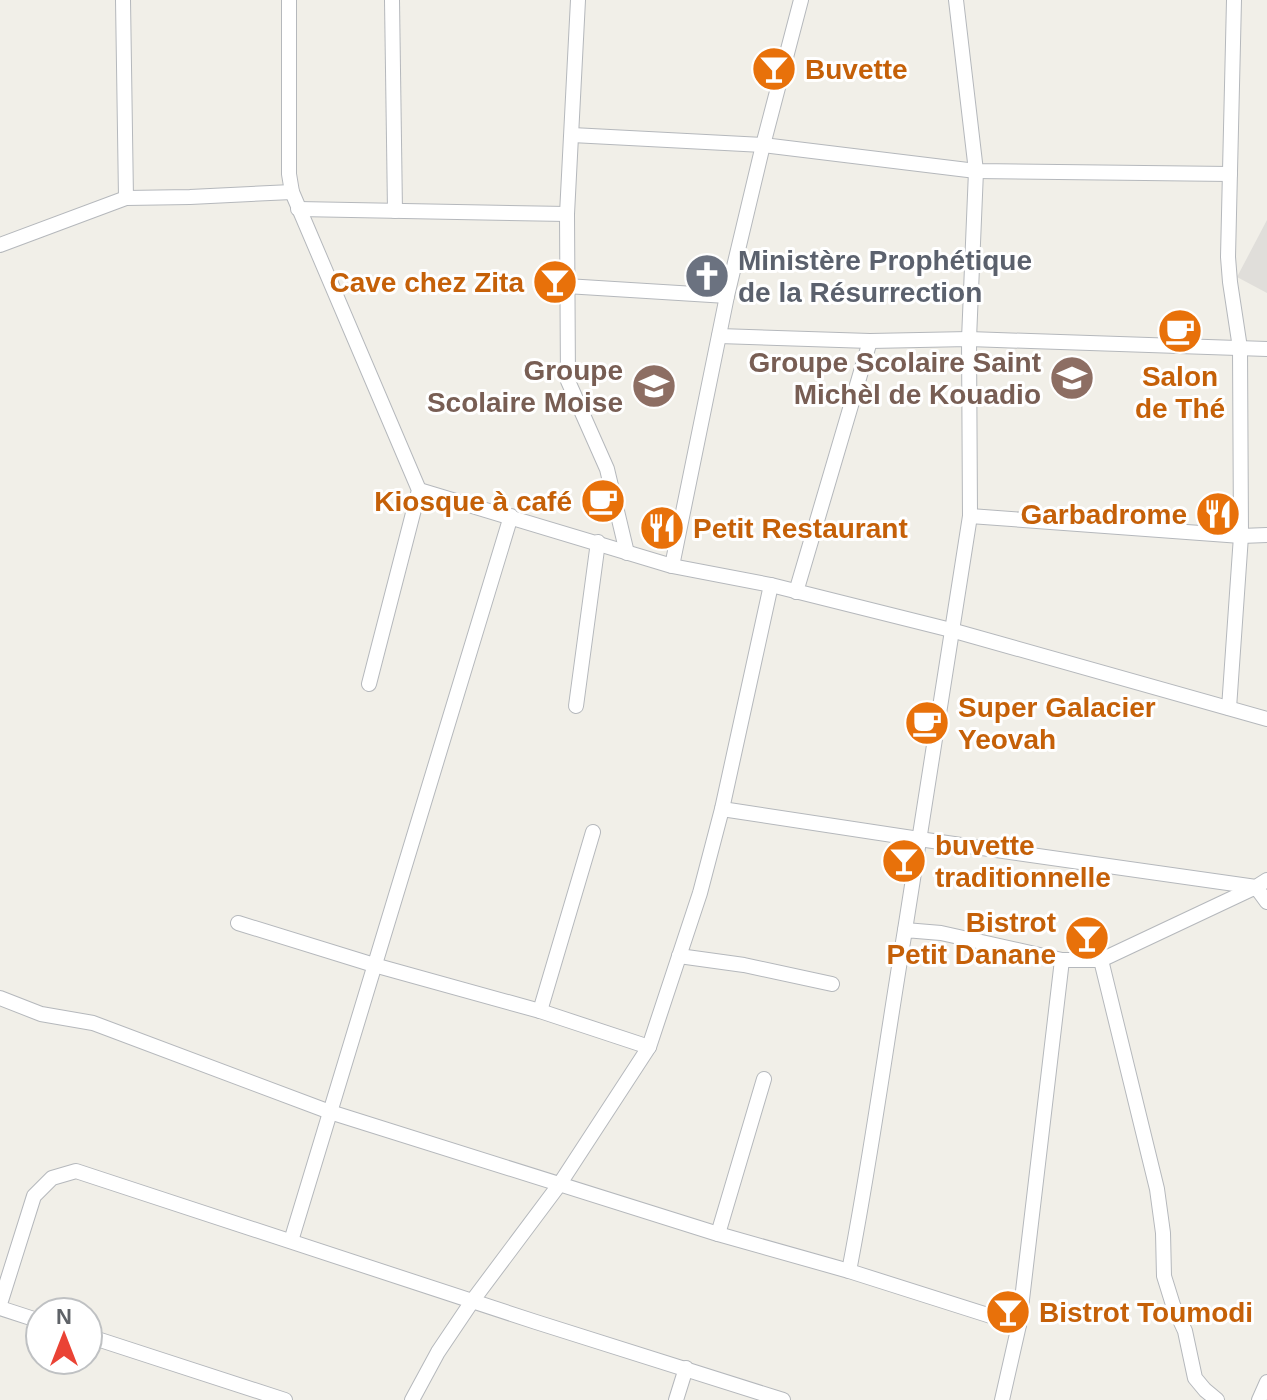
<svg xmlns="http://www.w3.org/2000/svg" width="1267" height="1400" viewBox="0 0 1267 1400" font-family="Arial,sans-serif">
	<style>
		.industrial { fill: #e0deda }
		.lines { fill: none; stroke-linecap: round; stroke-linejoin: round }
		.minor-casing { stroke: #b5b8bc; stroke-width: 16 }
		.minor { stroke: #fff; stroke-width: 14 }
		.labels { text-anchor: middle; stroke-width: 6; stroke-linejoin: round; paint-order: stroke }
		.food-label { font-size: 28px; font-weight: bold; fill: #c56008; stroke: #fff; text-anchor: start }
		.worship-label { font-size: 28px; font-weight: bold; fill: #5b616d; stroke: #fff; text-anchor: start }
		.education-label { font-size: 28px; font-weight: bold; fill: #785e54; stroke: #fff; text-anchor: end }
	</style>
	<rect width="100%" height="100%" fill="#f1efe8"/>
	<!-- industrial -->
	<polygon class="industrial" points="1267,220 1267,293 1237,277"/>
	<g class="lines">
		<!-- minor casing -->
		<g class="minor-casing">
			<g id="minor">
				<polyline points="123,0 126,198"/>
				<polyline points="289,0 289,174 292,192 419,490 369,684"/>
				<polyline points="392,0 395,211"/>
				<polyline points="578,0 567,214 568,381 607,469 627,553"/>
				<polyline points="572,135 763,145 976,171 1230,174"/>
				<polyline points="298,209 567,214"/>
				<polyline points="0,245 126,198 190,197 292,192"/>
				<polyline points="566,286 727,296"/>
				<polyline points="719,336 870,341 969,339 1267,349"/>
				<polyline points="419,490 672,566 771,585 951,630 1267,719"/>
				<polyline points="970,516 1241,536 1267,535"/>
				<polyline points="672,566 727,296 763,145 801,0"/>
				<polyline points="796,592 870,341"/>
				<polyline points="576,706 598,542"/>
				<polyline points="1229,708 1241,536 1240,348 1230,282 1228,257 1234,0"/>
				<polyline points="722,809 919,839 1256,887 1267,880"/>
				<polyline points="238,923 374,965 540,1011 649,1047"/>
				<polyline points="905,930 970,516 969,339 976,171 956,0"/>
				<polyline points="679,956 744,965 832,984"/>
				<polyline points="1101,960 1256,887 1267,902"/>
				<polyline points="0,998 41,1014 93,1023 330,1112 718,1234 849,1271 1019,1325"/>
				<polyline points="540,1011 593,832"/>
				<polyline points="718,1234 764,1079"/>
				<polyline points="291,1241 511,516"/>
				<path d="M849 1271C871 1158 886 1044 905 930L941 933 1062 960H1101L1157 1189 1163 1233 1164 1276 1173 1305 1185 1331 1195 1378 1205 1390 1217 1400"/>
				<polyline points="0,1304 34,1196 52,1178 76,1171 536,1322 783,1400"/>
				<polyline points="0,1308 40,1321"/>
				<polyline points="88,1336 285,1400"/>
				<polyline points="412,1400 438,1352 473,1300 559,1185 649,1047 700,893 722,809 771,585"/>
				<polyline points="676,1400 686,1368"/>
				<polyline points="1002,1400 1019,1325 1062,960"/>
				<polyline points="1259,1400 1267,1382"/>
			</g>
		</g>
		<!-- minor -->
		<use href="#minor" class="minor"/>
	</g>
	<!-- icons -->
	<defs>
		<g id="bar-disc" transform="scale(2.3)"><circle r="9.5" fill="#e8710a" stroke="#fff"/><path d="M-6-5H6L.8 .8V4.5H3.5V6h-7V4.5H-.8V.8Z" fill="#fff"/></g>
		<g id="church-disc" transform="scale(2.3)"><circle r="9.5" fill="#6b7280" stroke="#fff"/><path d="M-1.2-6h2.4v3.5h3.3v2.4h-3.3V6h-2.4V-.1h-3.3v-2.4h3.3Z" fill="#fff"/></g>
		<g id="cafe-disc" transform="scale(2.3)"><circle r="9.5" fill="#e8710a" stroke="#fff"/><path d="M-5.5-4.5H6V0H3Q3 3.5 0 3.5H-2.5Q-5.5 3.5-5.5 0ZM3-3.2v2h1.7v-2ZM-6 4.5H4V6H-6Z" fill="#fff"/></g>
		<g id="school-disc" transform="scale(2.3)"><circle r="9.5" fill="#8d6e63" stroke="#fff"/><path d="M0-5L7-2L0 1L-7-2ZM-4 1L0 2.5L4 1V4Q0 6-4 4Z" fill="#fff"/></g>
		<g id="restaurant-disc" transform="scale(2.3)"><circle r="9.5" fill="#e8710a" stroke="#fff"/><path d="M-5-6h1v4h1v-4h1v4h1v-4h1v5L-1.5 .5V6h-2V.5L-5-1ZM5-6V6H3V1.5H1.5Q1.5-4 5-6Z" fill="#fff"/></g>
	</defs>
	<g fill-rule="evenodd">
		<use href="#bar-disc" x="774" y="69"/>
		<use href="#church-disc" x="707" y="276"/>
		<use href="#bar-disc" x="555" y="282"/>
		<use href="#cafe-disc" x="1180" y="331"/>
		<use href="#school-disc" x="1072" y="378"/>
		<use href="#school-disc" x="654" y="386"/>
		<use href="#cafe-disc" x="603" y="501"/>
		<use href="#restaurant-disc" x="1218" y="514"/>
		<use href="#restaurant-disc" x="662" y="528"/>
		<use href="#cafe-disc" x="927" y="723"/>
		<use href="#bar-disc" x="904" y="861"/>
		<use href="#bar-disc" x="1087" y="938"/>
		<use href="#bar-disc" x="1008" y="1312"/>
	</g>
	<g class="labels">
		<!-- food labels -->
		<g class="food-label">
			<text x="805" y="79">Buvette</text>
			<text x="524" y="292" text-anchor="end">Cave chez Zita</text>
			<text x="1180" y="386" text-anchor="middle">Salon<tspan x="1180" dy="32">de Thé</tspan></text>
			<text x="572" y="511" text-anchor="end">Kiosque à café</text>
			<text x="1187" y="524" text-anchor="end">Garbadrome</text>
			<text x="693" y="538">Petit Restaurant</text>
			<text x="958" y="717">Super Galacier<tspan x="958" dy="32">Yeovah</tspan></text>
			<text x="935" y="855">buvette<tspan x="935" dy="32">traditionnelle</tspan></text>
			<text x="1056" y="932" text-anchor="end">Bistrot<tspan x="1056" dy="32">Petit Danane</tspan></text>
			<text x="1039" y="1322">Bistrot Toumodi</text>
		</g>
		<!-- worship labels -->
		<g class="worship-label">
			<text x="738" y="270">Ministère Prophétique<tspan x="738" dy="32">de la Résurrection</tspan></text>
		</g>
		<!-- education labels -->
		<g class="education-label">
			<text x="1041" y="372">Groupe Scolaire Saint<tspan x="1041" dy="32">Michèl de Kouadio</tspan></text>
			<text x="623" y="380">Groupe<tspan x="623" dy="32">Scolaire Moise</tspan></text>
		</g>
	</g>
	<!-- north arrow -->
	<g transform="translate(64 1336)"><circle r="38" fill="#ffffff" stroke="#bfc1c3" stroke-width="2"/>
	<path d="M0-6L14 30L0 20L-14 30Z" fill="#ea4335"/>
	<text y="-12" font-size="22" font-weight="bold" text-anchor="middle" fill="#5f6368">N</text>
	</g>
</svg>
